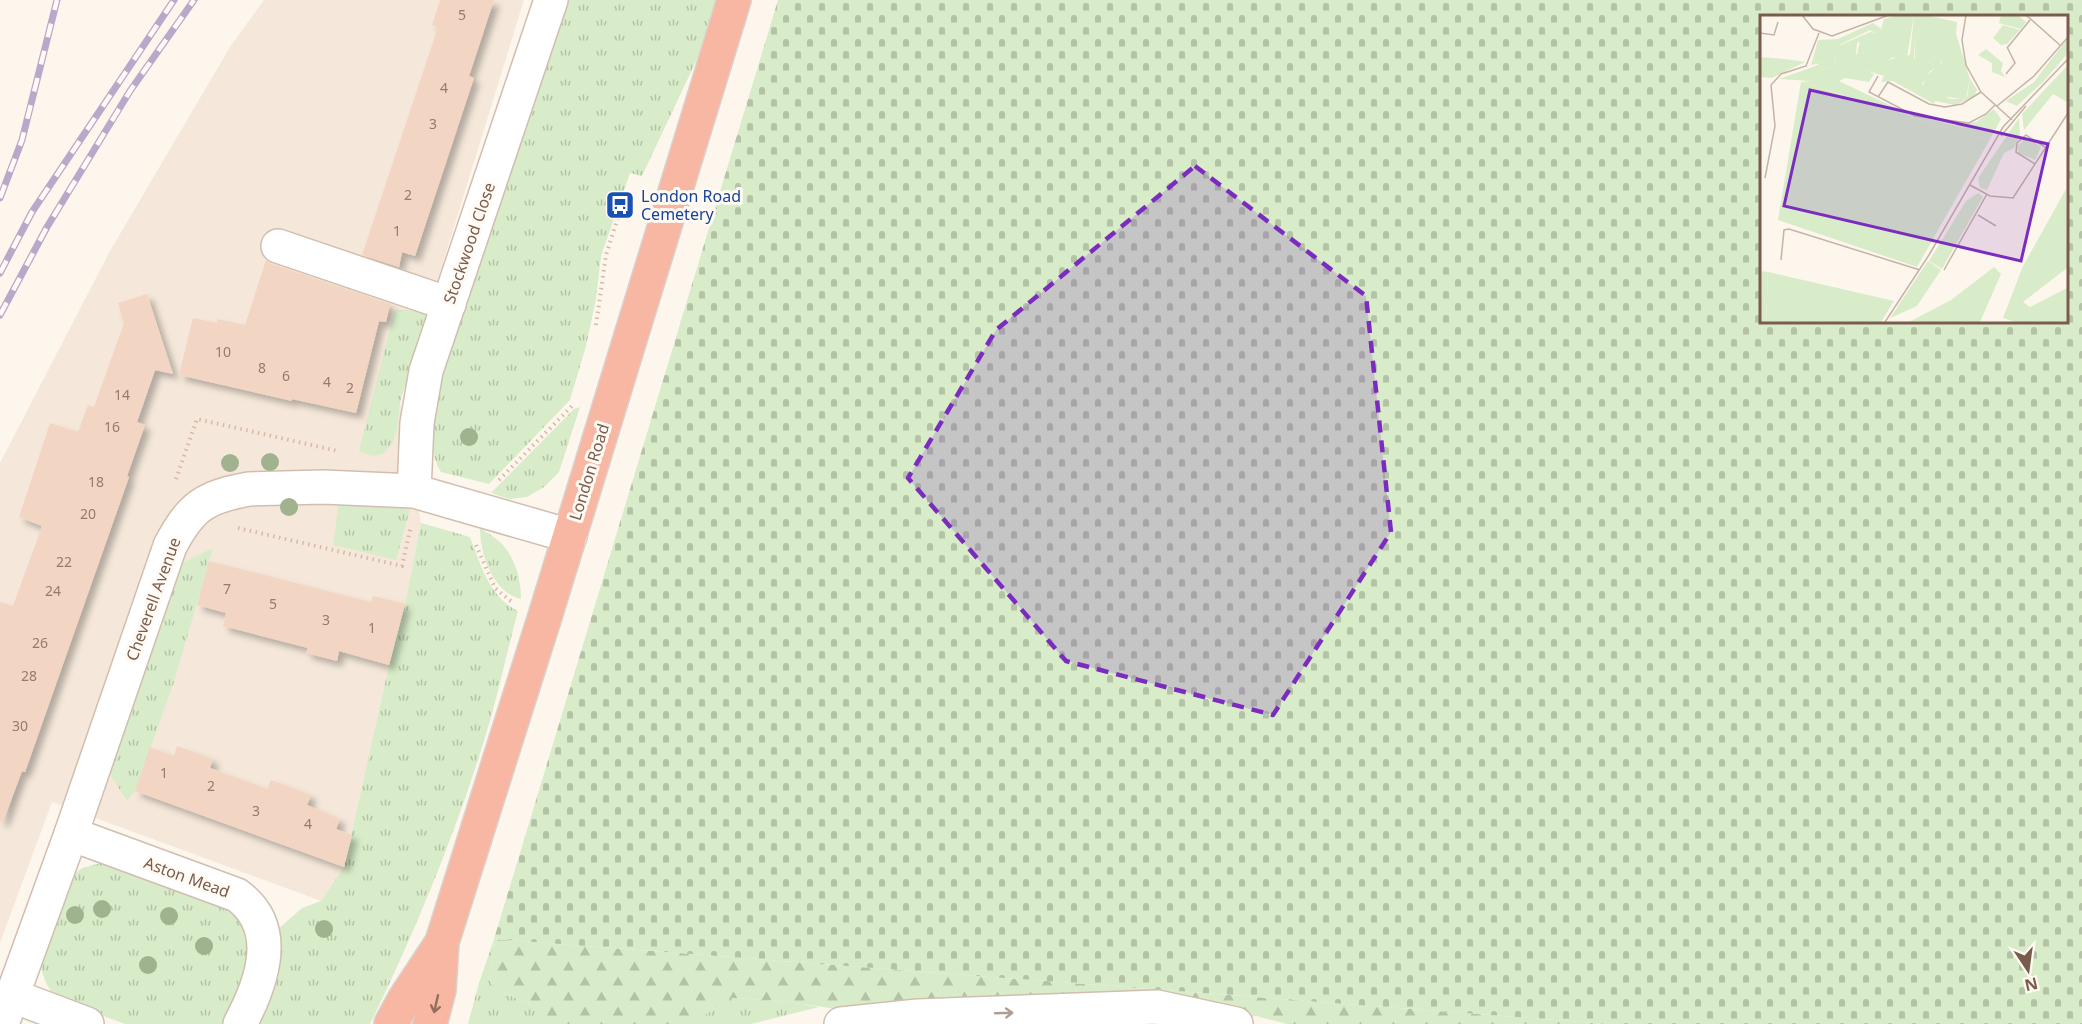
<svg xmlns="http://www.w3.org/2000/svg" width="2082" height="1024" viewBox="0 0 2082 1024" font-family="'Noto Sans',sans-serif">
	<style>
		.residential { fill: #f5e8da }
		.grass { fill: url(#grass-tufts) }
		.forest { fill: url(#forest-firs) }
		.cemetery { fill: url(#cemetery-stones); fill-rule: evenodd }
		.building { fill: #f3d5c3; filter: url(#shadow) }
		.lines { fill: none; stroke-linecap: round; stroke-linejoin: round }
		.minor-casing { stroke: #d1beb0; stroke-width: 36 }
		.highway-casing { stroke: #dad1cd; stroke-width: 36 }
		.path { stroke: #d9b8a5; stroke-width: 4; stroke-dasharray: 1.5 4.5; stroke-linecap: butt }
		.minor { stroke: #fff; stroke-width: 33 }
		.highway { stroke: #f7b7a3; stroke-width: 33 }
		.rail-casing { stroke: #b9a8c9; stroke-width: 7 }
		.rail { stroke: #fffaf3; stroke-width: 4.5; stroke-dasharray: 14; stroke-linecap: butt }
		.tree { fill: #a0b28e }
		.oneway { stroke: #936e5e }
		.oneway2 { stroke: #af9d94 }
		.marked { fill: #7b2cbf; fill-opacity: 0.2; stroke: #7b2cbf; stroke-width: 4.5; stroke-dasharray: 12 8; stroke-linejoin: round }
		.labels { text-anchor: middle; stroke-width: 6; stroke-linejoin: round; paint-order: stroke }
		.number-label { font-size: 14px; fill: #987a6a }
		.transit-label { font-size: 16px; fill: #164399; stroke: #fffaf3; text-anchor: start }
		.street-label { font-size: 16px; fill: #7a5c4d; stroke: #fffaf3 }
		.inset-road { fill: none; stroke: #c5b3a7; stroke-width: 1.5 }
		.view { fill: #7b2cbf; fill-opacity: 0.15; stroke: #7b2cbf; stroke-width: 3 }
		.inset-edge { fill: none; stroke: #7a5c4d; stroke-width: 3 }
	</style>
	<defs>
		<pattern id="grass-tufts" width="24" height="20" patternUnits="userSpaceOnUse" patternTransform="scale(1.5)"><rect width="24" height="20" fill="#d8ecc9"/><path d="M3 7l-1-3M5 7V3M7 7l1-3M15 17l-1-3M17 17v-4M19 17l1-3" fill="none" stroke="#b4c2a5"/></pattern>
		<pattern id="forest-firs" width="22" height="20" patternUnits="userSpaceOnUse" patternTransform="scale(1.5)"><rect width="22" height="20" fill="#d8ecc9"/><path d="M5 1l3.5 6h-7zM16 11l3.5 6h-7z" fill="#b4c2a5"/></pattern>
		<pattern id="cemetery-stones" width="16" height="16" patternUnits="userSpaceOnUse" patternTransform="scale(1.5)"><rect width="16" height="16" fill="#d8ecc9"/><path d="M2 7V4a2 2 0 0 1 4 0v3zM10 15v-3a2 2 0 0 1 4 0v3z" fill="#b4c2a5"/></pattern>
		<filter id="shadow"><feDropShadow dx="5.5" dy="5.5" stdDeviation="3" flood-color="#0004"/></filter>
	</defs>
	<rect width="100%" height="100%" fill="#fdf6ec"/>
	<!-- residential -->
	<polygon class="residential" points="264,0 524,0 400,402 421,523 405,604 389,665 344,867 321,901 52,802 0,943 0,463 110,251 230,47"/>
	<!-- grass -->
	<g class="grass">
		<path d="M564 0H716L698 57 642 176 630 173 601 256 596 299 586 346 570 400 489 484 441 472C426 451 436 412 438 386Z"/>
		<polygon points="395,310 428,311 400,402 397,429 392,444 383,454 373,456 359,451"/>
		<polygon points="580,407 559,472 544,487 527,497 509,499 491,493 574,409"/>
		<polygon points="339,500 374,500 410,509 396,560 333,545"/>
		<path d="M421 523 470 537C481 565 489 597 518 611 506 655 497 700 483 744 453 840 414 934 370 1024H254L277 930 302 908 321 901 344 867 389 665 405 604Z"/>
		<path d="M480 528C487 533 495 537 500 542 515 557 521 579 521 599 493 593 480 554 480 528Z"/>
		<polygon points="213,548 174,682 135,791 127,801 103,764 176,566"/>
		<path d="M104 862 239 912 253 952 226 1024H125L65 1002C47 993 42 977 40 958L74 874 82 868Z"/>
		<polygon points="494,939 490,982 506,994 529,1003 547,1024 468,1024 479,983"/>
		<polygon points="732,998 789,1002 819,1007 751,1024 690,1024"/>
	</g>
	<!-- forest -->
	<polygon class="forest" points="494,939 1608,1024 1287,1024 1256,1016 1210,1024 939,1024 789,1002 732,998 690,1024 547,1024 529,1003 506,994 490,982"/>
	<!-- cemetery -->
	<path class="cemetery" d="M778 0H2082V1024H1608L494 939ZM1761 16H2066V321H1761Z"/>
	<!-- building -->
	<g class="building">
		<polygon points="440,0 494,0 469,76 474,78 415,256 402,252 399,267 362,255 438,27 432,25"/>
		<polygon points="266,260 272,264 390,304 386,322 379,321 356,413 292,399 292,401 179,375 193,318 217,323 217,319 245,325"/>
		<polygon points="147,294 173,374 155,370 137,422 145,425 127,476 129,477 25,772 22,771 3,822 0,821 0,602 13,606 42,526 19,517 50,423 78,432 88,405 94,407 124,323 118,303"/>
		<polygon points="209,561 371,602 373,596 405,604 389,665 339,651 337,661 306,653 308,648 223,626 226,613 197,605"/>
		<polygon points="177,746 213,759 210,768 267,789 271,780 311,795 307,805 340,819 336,829 352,835 344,867 135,791 150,747 174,756"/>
	</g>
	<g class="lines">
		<!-- minor casing -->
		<g class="minor-casing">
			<g id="minor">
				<polyline points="278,246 449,304"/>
				<polyline points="414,491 417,423 426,371 551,0"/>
				<path d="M71 834 237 895C282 928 262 983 240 1024"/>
				<polyline points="13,996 87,1024"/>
				<path d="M2 1024 71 834 170 546C191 506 205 497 249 489L323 487 414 491 570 536"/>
				<polyline points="841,1024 918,1016 1157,1007 1236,1024"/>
			</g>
		</g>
		<!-- highway casing -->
		<g class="highway-casing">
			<g id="highway">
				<polyline points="391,1024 404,1000 441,944"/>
				<polyline points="430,1024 439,990 442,942 546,613 734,0"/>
			</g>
		</g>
		<!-- path -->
		<g class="path">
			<polyline points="596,325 606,255 620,211"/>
			<polyline points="176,479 197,419 338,451"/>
			<polyline points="499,480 572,406"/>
			<polyline points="238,528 402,566 411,526"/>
			<polyline points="476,545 495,588 513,603"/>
		</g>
		<!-- minor -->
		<use href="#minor" class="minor"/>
		<!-- highway -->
		<use href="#highway" class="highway"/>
		<!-- rail casing -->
		<g class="rail-casing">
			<g id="rail">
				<polyline points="0,198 22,140 57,0"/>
				<polyline points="0,273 32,212 174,0"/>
				<polyline points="0,315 47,227 130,91 194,0"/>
			</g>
		</g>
		<!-- rail -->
		<use href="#rail" class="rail"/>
	</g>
	<!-- trees -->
	<g class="tree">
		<circle cx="469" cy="437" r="9"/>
		<circle cx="270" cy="462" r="9"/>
		<circle cx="230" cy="463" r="9"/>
		<circle cx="289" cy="507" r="9"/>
		<circle cx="102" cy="909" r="9"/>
		<circle cx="75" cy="915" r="9"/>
		<circle cx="169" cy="916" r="9"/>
		<circle cx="324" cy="929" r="9"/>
		<circle cx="204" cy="946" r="9"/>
		<circle cx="148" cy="965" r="9"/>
	</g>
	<!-- one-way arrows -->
	<defs><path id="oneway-shaft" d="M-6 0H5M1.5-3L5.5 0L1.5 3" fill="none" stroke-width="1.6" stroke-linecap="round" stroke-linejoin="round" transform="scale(1.5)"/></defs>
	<use class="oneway" href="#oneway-shaft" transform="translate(436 1004) rotate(103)"/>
	<use class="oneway2" href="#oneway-shaft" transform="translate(1004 1013) rotate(-2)"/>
	<!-- marked area -->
	<path class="marked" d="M1195 166 1366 296 1391 532 1273 715 1066 661 908 478 996 330Z"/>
	<!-- icons -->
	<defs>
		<g id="bus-square" transform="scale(1.5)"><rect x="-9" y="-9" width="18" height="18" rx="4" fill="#1a4fb4" stroke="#fffaf3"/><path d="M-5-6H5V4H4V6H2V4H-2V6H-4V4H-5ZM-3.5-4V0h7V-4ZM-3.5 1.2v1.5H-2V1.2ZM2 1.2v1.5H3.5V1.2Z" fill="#fff"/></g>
	</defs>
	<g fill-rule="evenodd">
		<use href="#bus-square" x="620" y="205"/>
	</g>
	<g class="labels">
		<!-- number labels -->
		<g class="number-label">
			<text x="462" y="20">5</text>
			<text x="444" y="93">4</text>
			<text x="433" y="129">3</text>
			<text x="408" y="200">2</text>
			<text x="397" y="236">1</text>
			<text x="223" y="357">10</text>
			<text x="262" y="373">8</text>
			<text x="286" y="381">6</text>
			<text x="327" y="387">4</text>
			<text x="350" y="393">2</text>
			<text x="122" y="400">14</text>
			<text x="112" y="432">16</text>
			<text x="96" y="487">18</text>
			<text x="88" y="519">20</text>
			<text x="64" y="567">22</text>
			<text x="227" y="594">7</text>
			<text x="53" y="596">24</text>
			<text x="273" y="609">5</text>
			<text x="326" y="625">3</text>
			<text x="372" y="633">1</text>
			<text x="40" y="648">26</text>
			<text x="29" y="681">28</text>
			<text x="20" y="731">30</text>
			<text x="164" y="778">1</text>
			<text x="211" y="791">2</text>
			<text x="256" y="816">3</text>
			<text x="308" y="829">4</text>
		</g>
		<!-- transit labels -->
		<g class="transit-label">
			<text x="641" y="202">London Road<tspan x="641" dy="18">Cemetery</tspan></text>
		</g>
		<!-- street labels -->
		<g class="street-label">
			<text transform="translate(469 243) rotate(-71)" y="6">Stockwood Close</text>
			<text transform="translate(589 472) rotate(-73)" y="6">London Road</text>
			<text transform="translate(153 599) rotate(-70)" y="6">Cheverell Avenue</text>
			<text transform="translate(187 877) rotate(20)" y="6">Aston Mead</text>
		</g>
	</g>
	<!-- overview -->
	<g transform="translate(1760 15)">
		<rect width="308" height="308" fill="#fdf6ec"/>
		<path d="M154 0H165L155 25 154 43 166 49 179 39 182 42 180 52 170 56 162 69 190 84H202L207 82 210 64 217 75 214 81 195 90 175 86 174 89 133 66 121 67 124 61 108 56 101 45 104 43 113 48 150 40ZM241 0H258L266 7 261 14 239 8ZM243 10 260 15 247 29 241 30 233 23ZM115 15 111 21 97 28 96 40 76 42 73 53 60 55 50 66 19 64 58 50 76 32ZM307 24V39L284 66 257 91 246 86 274 67ZM0 42 25 44 45 47 12 63 0 62ZM307 51V87L293 79 264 115 262 99ZM234 94 241 104 229 126 231 121 222 106 204 113 194 110 216 107ZM259 103 260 122 254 133 244 138 227 175 220 173 218 163ZM266 122 281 132 275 145 259 138 257 132ZM306 174 307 253 263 287 270 292 307 273V307H255L243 303 263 251ZM218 178 223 182 182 254 169 246 206 186ZM168 246 181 255 157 291 130 303Z" fill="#d8ecc9"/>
		<path d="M137 0H154L146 48 133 42 118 51 104 43 108 56 114 59 109 67 85 63 79 66 144 97 204 113 222 106 231 121 229 126 41 67 50 66 60 55 73 53 78 37 97 40 100 25 116 17 110 15 81 29 62 48 51 50 58 25 78 24 113 8 121 14 124 4ZM165 0 197 7 196 19 210 64 206 82 202 84 172 80 163 73 165 62 182 48 179 39 166 49 155 48V25ZM301 33 307 39 283 61 281 57ZM226 34 243 48 241 56 245 62 232 57V48L218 40ZM0 256 8 257 6 307H0Z" fill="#d8ecc9"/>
		<path d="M41 67 229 126 157 252 18 205Z" fill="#d8ecc9"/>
		<path d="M234 252 241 259 220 307H149L191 285ZM8 257 134 286 121 307H6Z" fill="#d8ecc9"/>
		<path class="inset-road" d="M42 0 53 14 72 21 129 0M206 0 202 25 206 50 221 77 252 105M266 0 301 31M0 18 14 20 18 7M247 33 270 5M246 59 255 48 247 32M118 61 109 77 155 101 209 108 226 99 235 90M118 82 128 67 169 89 185 92 202 89 221 77M237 91 274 61 308 22M241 121 266 91M275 149 256 137 257 128 266 120 285 132M5 163 15 111 11 70 21 59 46 51 59 18M210 170 230 181 253 183 308 98M218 200 236 211M21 245 24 215 29 214 160 255M184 255 227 179M125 307 169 240 243 112 308 44"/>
		<path class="view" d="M50 75 288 129 261 246 24 191Z"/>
		<rect width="308" height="308" class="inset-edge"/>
	</g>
	<!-- north arrow -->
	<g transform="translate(2028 970) rotate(167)" stroke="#fffaf3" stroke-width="4.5" paint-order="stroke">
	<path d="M0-4.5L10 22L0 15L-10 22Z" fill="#7a5c4d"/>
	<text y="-9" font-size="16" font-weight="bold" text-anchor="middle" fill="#7a5c4d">N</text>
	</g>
</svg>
